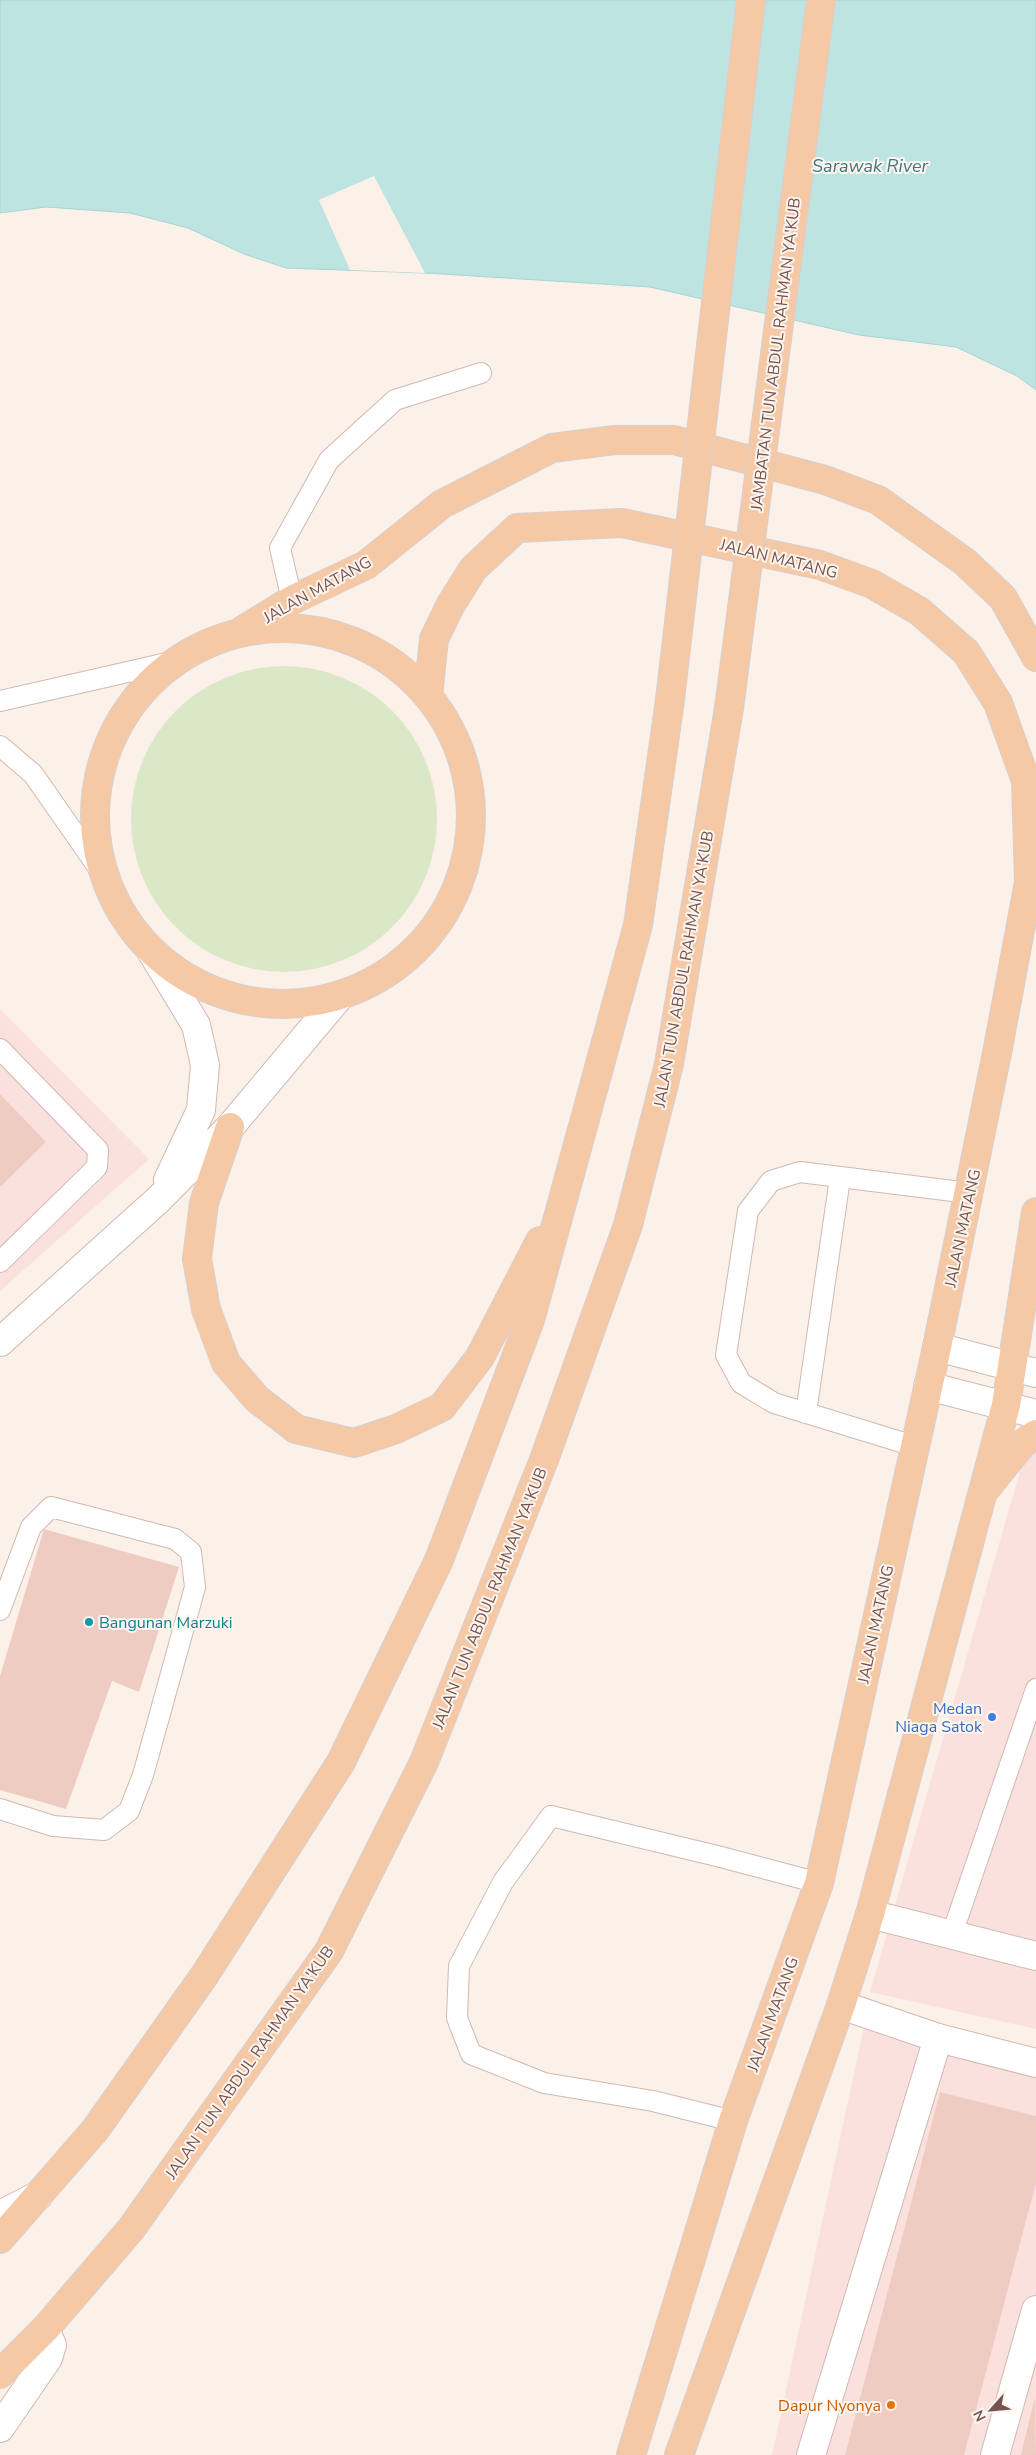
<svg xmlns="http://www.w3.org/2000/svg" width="1036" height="2455" viewBox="0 0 1036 2455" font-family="'Nunito Sans',sans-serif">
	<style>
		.commercial { fill: #fbe1de }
		.green { fill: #dbe8c8 }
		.water { fill: #bee4e2; stroke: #a5d5d3 }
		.pier { fill: #fbf1e9 }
		.building { fill: #efccc2 }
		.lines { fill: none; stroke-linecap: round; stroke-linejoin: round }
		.service-casing { stroke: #cfb9b2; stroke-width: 22 }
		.minor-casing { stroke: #cfb9b2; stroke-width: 30 }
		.tertiary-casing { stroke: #cfb9b2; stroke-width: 30 }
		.primary-casing { stroke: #d8cfcd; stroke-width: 30 }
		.service { stroke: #fff; stroke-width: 20 }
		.minor { stroke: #fff; stroke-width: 28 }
		.tertiary { stroke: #fff; stroke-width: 28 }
		.primary { stroke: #f5c9a6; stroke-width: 28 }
		.primary-bridge-casing { stroke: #d8cfcd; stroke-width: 30; stroke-linecap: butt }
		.primary-bridge { stroke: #f5c9a6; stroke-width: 28 }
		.culture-dot { fill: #0f9aa8; stroke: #fef5f0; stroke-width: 2 }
		.shop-dot { fill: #3f7fe0; stroke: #fef5f0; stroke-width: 2 }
		.food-dot { fill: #e8710a; stroke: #fef5f0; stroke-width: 2 }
		.labels { text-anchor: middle; stroke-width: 4; stroke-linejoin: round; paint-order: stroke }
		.street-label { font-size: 16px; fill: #74544e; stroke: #fef5f0 }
		.culture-label { font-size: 16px; fill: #0d838f; stroke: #fef5f0; text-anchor: start }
		.shop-label { font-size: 16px; fill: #366cbe; stroke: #fef5f0; text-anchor: end }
		.food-label { font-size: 16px; fill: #c56008; stroke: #fef5f0; text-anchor: end }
		.water-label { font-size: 18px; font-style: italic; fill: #427877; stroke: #fef5f0 }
	</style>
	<rect width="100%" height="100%" fill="#fbf1e9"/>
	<!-- commercial -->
	<g class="commercial">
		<polygon points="0,1009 149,1159 0,1291"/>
		<polygon points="1029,1440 1036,1442 1036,2029 870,1992"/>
		<polygon points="865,2022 1036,2068 1036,2455 772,2455"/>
	</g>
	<!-- green -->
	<circle class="green" cx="284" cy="819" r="153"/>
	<!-- water -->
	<polygon class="water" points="0,0 1036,0 1036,390 1017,376 956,347 859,335 650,287 425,273 286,268 244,254 188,228 130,213 46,207 0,213"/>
	<!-- pier -->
	<polygon class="pier" points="374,176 425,273 350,270 319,200"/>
	<!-- building -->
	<g class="building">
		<polygon points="0,1094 46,1142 0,1187"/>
		<polygon points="44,1529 179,1567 139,1692 112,1681 66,1809 0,1790 0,1676"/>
		<polygon points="940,2092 1036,2116 1036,2183 964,2455 845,2455"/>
		<polygon points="1035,2397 1036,2455 1021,2455"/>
	</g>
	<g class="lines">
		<!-- service casing -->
		<g class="service-casing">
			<g id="service">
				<polyline points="292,600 280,548 329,460 395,400 481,373"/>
				<polyline points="0,701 176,661"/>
				<polyline points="0,746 33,774 107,880"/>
				<polyline points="0,1049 98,1150 97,1167 0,1262"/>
				<polyline points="806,1413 840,1178"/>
				<polyline points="914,1446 774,1403 741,1383 726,1355 748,1211 771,1181 800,1172 969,1193"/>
				<polyline points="0,1610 31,1527 51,1507 175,1539 191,1552 195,1587 143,1775 129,1811 104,1830 53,1826 0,1809"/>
				<polyline points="952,1934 1036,1689"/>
				<polyline points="733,2121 653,2101 544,2083 471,2054 457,2018 459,1966 503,1882 551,1816 717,1856 819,1883"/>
			</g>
		</g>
		<!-- minor casing -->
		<g class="minor-casing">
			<g id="minor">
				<polyline points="150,949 196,1025 205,1065 201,1110 168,1180"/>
				<polyline points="0,1342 159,1199 230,1127 339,997"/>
				<polyline points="937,1347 1036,1373"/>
				<polyline points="928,1386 1036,1414"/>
				<polyline points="870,1914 1036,1956"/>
				<polyline points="841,2005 938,2038 1036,2063"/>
				<polyline points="0,2428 48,2358 52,2345 45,2329"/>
				<polyline points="811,2455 938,2038"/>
				<polyline points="995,2455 1036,2310"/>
			</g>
		</g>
		<!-- tertiary casing -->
		<g class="tertiary-casing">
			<polyline id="tertiary" points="0,2215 39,2195"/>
		</g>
		<!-- primary casing -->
		<g class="primary-casing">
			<g id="primary">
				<circle cx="283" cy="816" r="188"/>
				<polyline points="243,630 292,600 366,565 442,504 552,448 615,440 674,440 825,480 878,500 965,562 1003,598 1036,657"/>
				<polyline points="428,696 434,639 450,606 473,569 517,528 622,523 820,565 872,584 919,611 966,652 998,703 1026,781 1029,882 998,1048 937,1347 819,1883 733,2121 631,2455"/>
				<polyline points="230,1127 204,1203 197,1259 206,1309 226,1363 257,1399 296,1429 354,1443 396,1429 442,1407 480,1357 540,1241"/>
				<polyline points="988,1486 1022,1444 1036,1434"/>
				<polyline points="0,2239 95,2130 204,1976 341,1762 439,1560 530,1320 638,925 670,700"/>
				<polyline points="0,2374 45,2329 131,2229 329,1951 424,1762 545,1457 628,1225 669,1064 729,708"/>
				<polyline points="679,2455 841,2005 870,1914 1006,1405 1036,1212"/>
			</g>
		</g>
		<!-- service -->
		<use href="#service" class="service"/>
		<!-- minor -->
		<use href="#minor" class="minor"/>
		<!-- tertiary -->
		<use href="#tertiary" class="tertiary"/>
		<!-- primary -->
		<use href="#primary" class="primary"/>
		<!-- primary-bridge casing -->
		<g class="primary-bridge-casing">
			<g id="primary-bridge">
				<polyline points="670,700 751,0"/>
				<polyline points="729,708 821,0"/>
			</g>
		</g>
		<!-- primary-bridge -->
		<use href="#primary-bridge" class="primary-bridge"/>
	</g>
	<!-- markers -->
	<circle class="culture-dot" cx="89" cy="1622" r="5"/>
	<circle class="shop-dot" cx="992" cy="1717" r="5"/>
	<circle class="food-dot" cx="891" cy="2405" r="5"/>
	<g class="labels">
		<!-- street labels -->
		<g class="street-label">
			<text transform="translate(775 354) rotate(-83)" y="6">JAMBATAN TUN ABDUL RAHMAN YA'KUB</text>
			<text transform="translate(779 558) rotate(14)" y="6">JALAN MATANG</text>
			<text transform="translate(317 589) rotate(-29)" y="6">JALAN MATANG</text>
			<text transform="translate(683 969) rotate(-80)" y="6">JALAN TUN ABDUL RAHMAN YA'KUB</text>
			<text transform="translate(962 1228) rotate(-78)" y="6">JALAN MATANG</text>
			<text transform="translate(489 1598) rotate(-68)" y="6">JALAN TUN ABDUL RAHMAN YA'KUB</text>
			<text transform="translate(875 1624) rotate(-78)" y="6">JALAN MATANG</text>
			<text transform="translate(772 2014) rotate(-70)" y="6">JALAN MATANG</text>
			<text transform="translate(249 2062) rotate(-55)" y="6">JALAN TUN ABDUL RAHMAN YA'KUB</text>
		</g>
		<!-- culture labels -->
		<g class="culture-label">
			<text x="99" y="1628">Bangunan Marzuki</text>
		</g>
		<!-- shop labels -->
		<g class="shop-label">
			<text x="982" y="1714">Medan<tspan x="982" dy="18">Niaga Satok</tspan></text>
		</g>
		<!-- food labels -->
		<g class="food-label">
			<text x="881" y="2411">Dapur Nyonya</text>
		</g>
		<!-- water labels -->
		<g class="water-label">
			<text x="870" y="172">Sarawak River</text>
		</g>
	</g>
	<!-- north arrow -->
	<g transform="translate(991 2410) rotate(243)" stroke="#fef5f0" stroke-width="4" paint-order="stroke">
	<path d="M0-4L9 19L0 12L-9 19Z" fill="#74544e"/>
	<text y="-8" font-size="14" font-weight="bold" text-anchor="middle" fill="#74544e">N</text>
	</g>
</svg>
